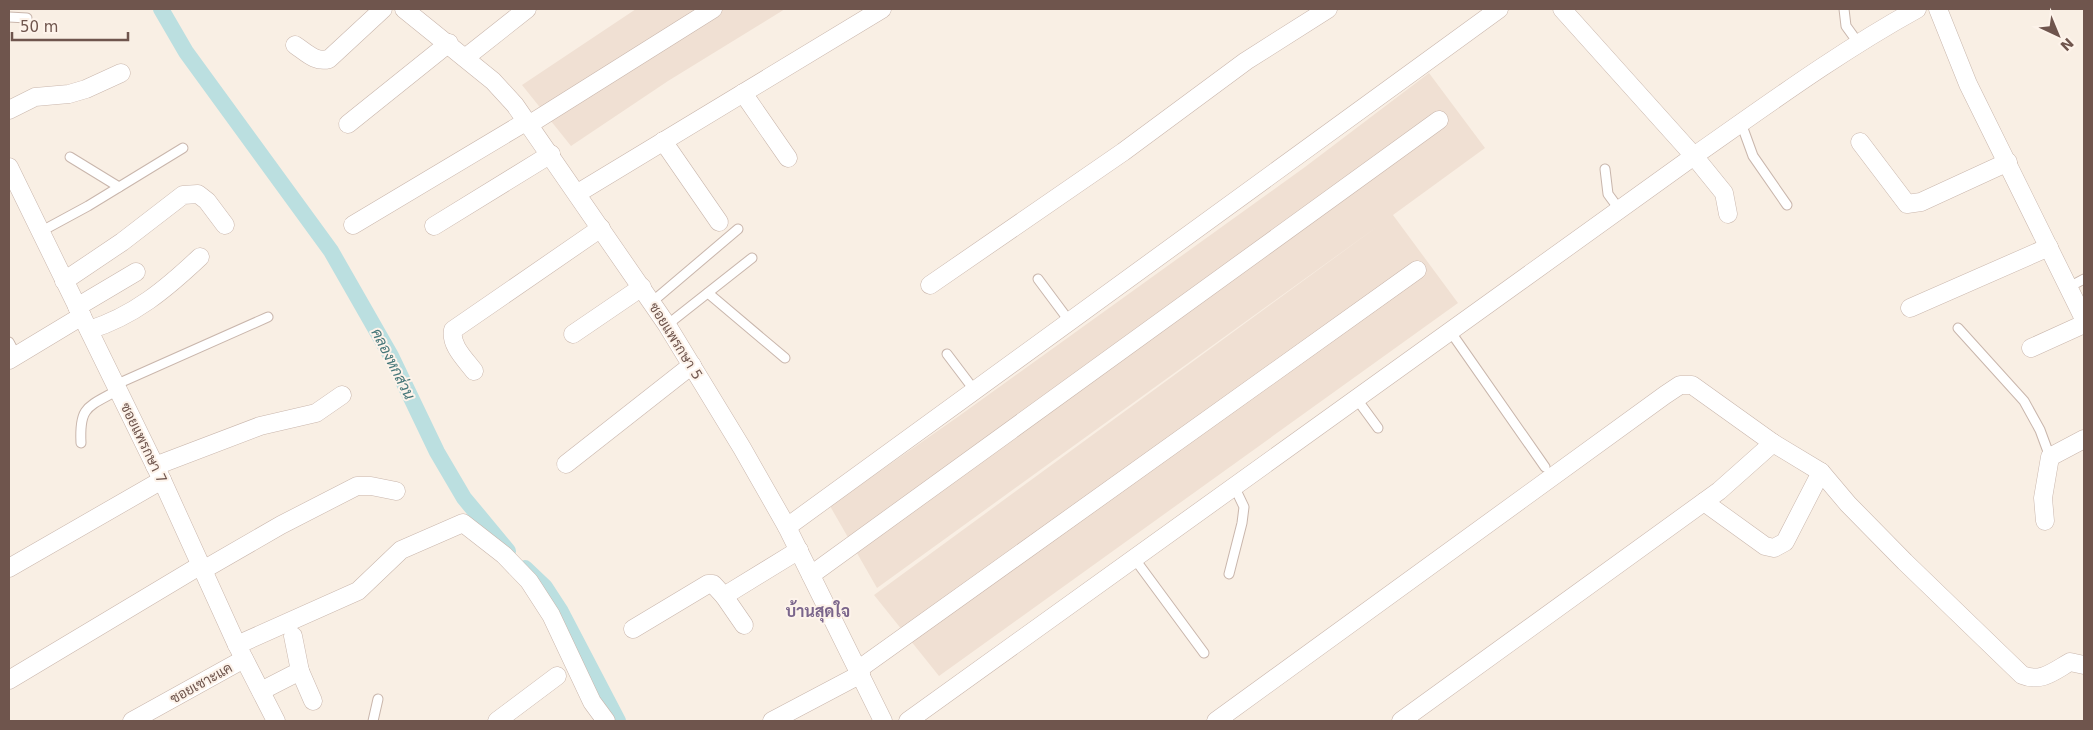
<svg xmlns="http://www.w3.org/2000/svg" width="2093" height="730" viewBox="0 0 2093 730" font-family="'DejaVu Sans',Sarabun,sans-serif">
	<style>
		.residential { fill: #f0e0d3 }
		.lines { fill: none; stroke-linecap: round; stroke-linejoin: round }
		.canal { stroke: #bbdfe0; stroke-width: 16 }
		.service-casing { stroke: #c9b6ac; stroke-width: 11 }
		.minor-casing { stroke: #c9b6ac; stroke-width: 19 }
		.service { stroke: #fff; stroke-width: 9 }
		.minor { stroke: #fff; stroke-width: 18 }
		.labels { text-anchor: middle; stroke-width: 4; stroke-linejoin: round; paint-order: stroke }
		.street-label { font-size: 14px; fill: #6f554d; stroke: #fdf3ea }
		.water-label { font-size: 15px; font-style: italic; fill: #467779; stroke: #fdf3ea }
		.quarter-label { font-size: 16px; font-weight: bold; fill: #7a658b; stroke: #fdf3ea }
	</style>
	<rect width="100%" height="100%" fill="#f9efe4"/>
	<!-- residential -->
	<g class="residential">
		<polygon points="636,9 785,9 668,81 571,146 522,85"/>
		<polygon points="1429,73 1485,148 1393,215 1458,303 939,676 874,595 1378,226 877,588 830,506 959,416 1305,167"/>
	</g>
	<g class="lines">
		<!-- canal -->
		<g class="canal">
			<polyline points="161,9 186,52 331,251 391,356 437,452 464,498 508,551"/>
			<polyline points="525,568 545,587 560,610 618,721"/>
		</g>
		<!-- service casing -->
		<g class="service-casing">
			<g id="service">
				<polyline points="1844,9 1846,26 1859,44"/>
				<polyline points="9,17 27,18"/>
				<polyline points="1741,123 1753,156 1787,205"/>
				<polyline points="70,157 119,187"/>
				<polyline points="1605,169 1608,194 1619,209"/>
				<polyline points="40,232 88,206 183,148"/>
				<polyline points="1038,279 1070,322"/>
				<polyline points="2069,287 2084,279"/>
				<polyline points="708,293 785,358"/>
				<polyline points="652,302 738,229"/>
				<polyline points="667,325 752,258"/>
				<polyline points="1958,328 2024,401 2040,430 2050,457"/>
				<polyline points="1450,331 1545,467"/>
				<polyline points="9,342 16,355"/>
				<polyline points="947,354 975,391"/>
				<polyline points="115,385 268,317"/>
				<polyline points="1356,398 1378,428"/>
				<path d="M81 443C79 406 88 407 118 390"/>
				<polyline points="1134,558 1204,653"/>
				<polyline points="1229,574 1242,523 1244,507 1234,486"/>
				<polyline points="373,721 378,699"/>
			</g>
		</g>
		<!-- minor casing -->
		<g class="minor-casing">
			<g id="minor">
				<polyline points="404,9 493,81 515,105 667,325 742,448 787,527 883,721"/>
				<polyline points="1562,9 1694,156 1724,193 1728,214"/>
				<polyline points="1938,9 1968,84 2084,319"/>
				<path d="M295 45C306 52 315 63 329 59L383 9"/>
				<polyline points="465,58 527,9"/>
				<polyline points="743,93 788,158"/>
				<polyline points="9,110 35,97 69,94 86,89 121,73"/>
				<polyline points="348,124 449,43"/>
				<polyline points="530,124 713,9"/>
				<polyline points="663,141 719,222"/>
				<polyline points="1860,142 1907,204 1921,202 2008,162"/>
				<polyline points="9,167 162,480 237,645 276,721"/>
				<polyline points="578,193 882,9"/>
				<polyline points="353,225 527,121"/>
				<polyline points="434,226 551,154"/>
				<polyline points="64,281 122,242 183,195 198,194 207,201 225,225"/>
				<polyline points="930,285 1123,152 1246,61 1328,9"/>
				<polyline points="77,307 136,272"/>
				<polyline points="1910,308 2049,247"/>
				<path d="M89 330C134 316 166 289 200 257"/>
				<polyline points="573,334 642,287"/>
				<polyline points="2031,348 2084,324"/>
				<polyline points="9,360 82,316"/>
				<path d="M474 371C465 359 450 345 453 330L601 228"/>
				<polyline points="566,464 692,365"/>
				<polyline points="155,466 260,426 316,413 342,395"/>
				<polyline points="1704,502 1765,546 1774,548 1785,542 1821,472"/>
				<polyline points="2045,521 2043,498 2050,457 2084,439"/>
				<polyline points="787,527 1499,9"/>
				<polyline points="9,568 162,480"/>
				<polyline points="203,570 281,525 357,486 371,486 396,491"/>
				<polyline points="811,575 1439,120"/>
				<polyline points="724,596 744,625"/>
				<polyline points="633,629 708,584 713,584 724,596 799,550"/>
				<polyline points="237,645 358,591 401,550 463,523 504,555 529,581 551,615 592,702 606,721"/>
				<polyline points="859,669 1417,270"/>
				<polyline points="300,671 313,701"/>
				<polyline points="9,680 201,565"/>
				<polyline points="261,691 300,671 293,636"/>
				<polyline points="132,721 244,659"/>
				<polyline points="497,721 557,676"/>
				<polyline points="772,721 861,674"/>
				<path d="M908 721 1694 156C1767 105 1839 52 1917 9"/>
				<path d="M1216 721 1665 395 1680 385H1692L1773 443 1821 472 1848 504 1905 562 2022 675C2041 683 2054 671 2070 662L2084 665"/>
				<polyline points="1401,721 1719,491 1773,443"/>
			</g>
		</g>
		<!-- service -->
		<use href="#service" class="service"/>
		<!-- minor -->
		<use href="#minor" class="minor"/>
	</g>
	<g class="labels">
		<!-- street labels -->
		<g class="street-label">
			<text transform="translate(676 341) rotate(58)" y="5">ซอยแพรกษา 5</text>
			<text transform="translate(144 443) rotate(64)" y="5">ซอยแพรกษา 7</text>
			<text transform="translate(201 683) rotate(-29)" y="5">ซอยเซาะแค</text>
		</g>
		<!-- water labels -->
		<g class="water-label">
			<text transform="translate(393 364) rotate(63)" y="5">คลองหกส่วน</text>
		</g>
		<!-- quarter labels -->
		<g class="quarter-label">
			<text x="818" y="617">บ้านสุดใจ</text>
		</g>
	</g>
	<!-- border -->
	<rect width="2093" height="730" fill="none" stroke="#6f554d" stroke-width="20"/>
	<!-- north arrow -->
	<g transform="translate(2058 35) rotate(136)" stroke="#fdf3ea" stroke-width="4" paint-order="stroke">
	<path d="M0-4L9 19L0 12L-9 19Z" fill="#6f554d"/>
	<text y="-8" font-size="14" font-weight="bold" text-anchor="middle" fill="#6f554d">N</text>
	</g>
	<!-- scale -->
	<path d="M12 32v8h116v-8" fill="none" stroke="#6f554d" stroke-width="2.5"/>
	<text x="20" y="32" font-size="15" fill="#6f554d" stroke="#fdf3ea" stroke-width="4" paint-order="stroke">50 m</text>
</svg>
